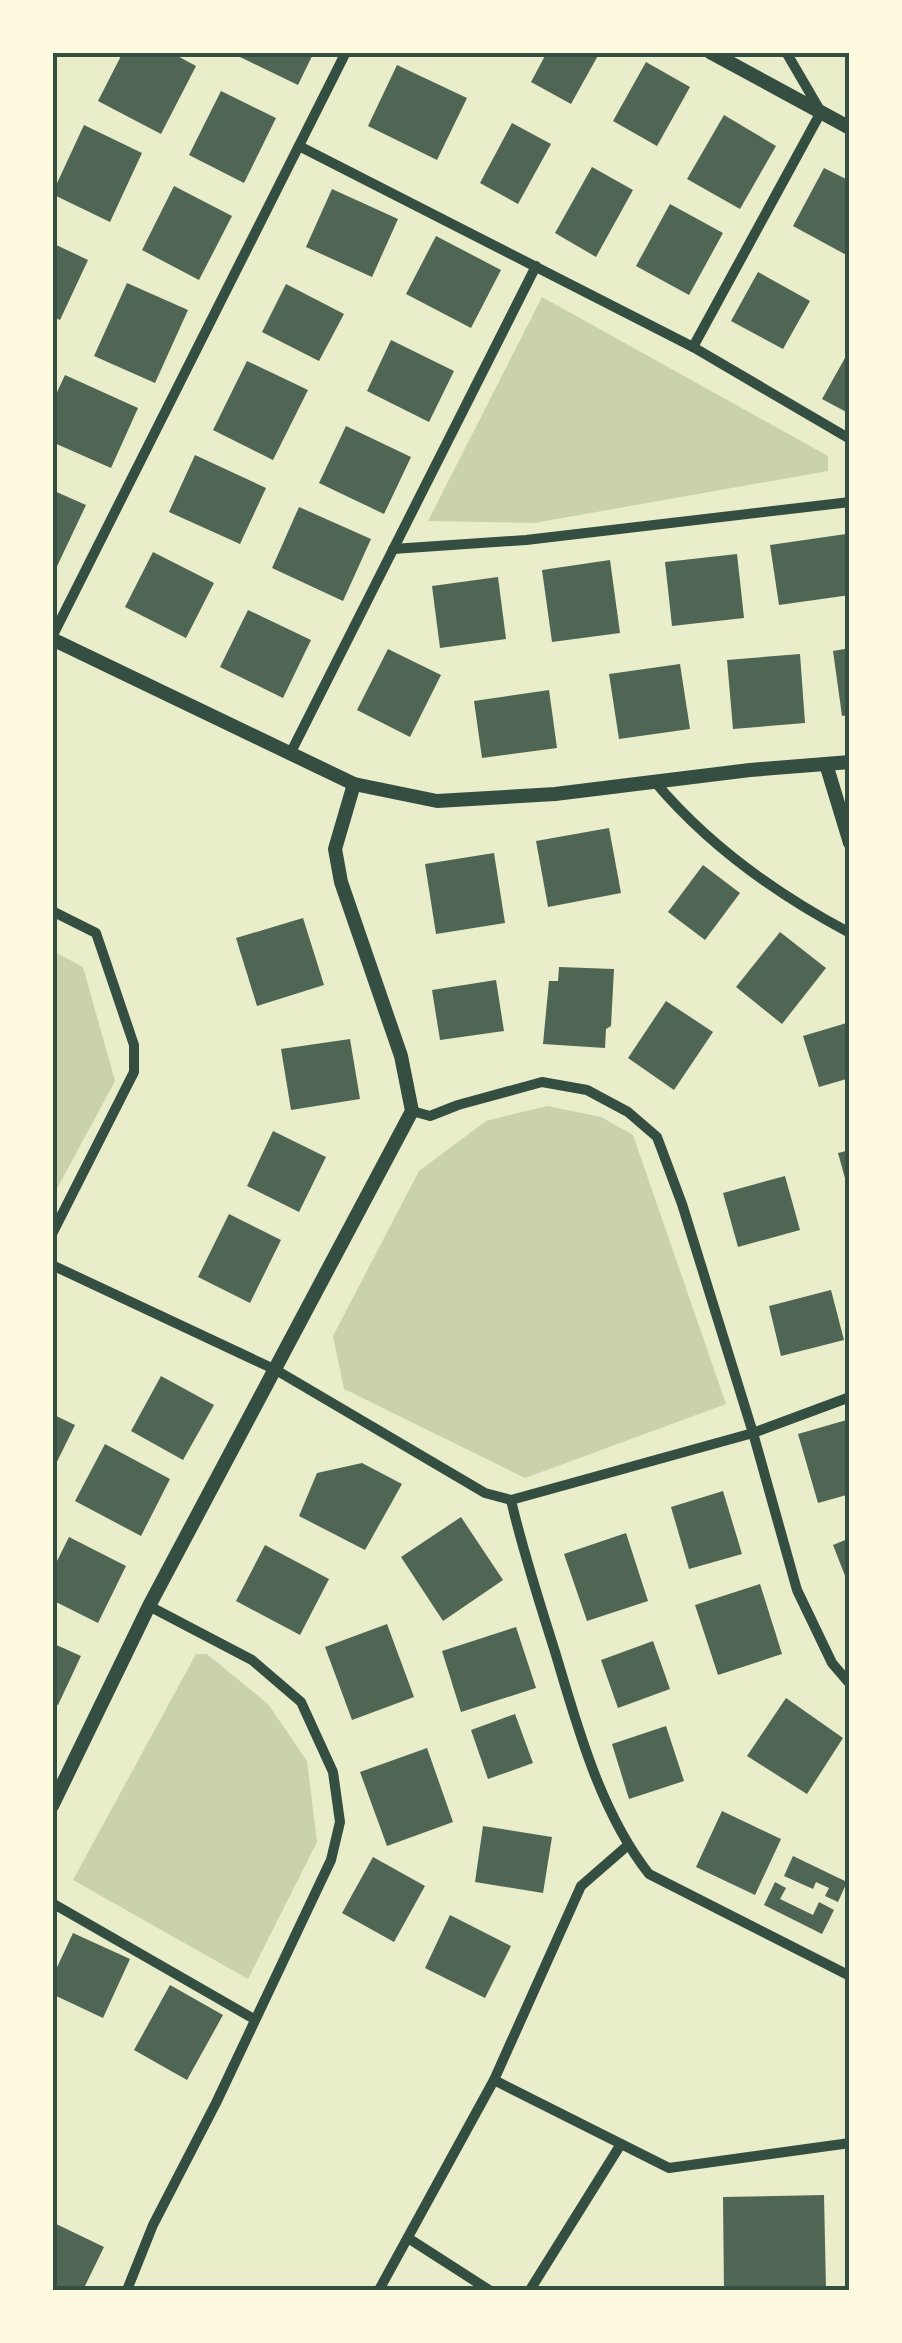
<svg xmlns="http://www.w3.org/2000/svg" width="902" height="2343" viewBox="0 0 902 2343" font-family="Lora,serif">
	<style>
		.green { fill: #cad2ad }
		.building { fill: #4f6655 }
		.lines { fill: none; stroke-linecap: round; stroke-linejoin: round }
		.minor { stroke: #344e41; stroke-width: 10 }
		.tertiary { stroke: #344e41; stroke-width: 14 }
		.neatline { fill: none; stroke: #344e41; stroke-width: 4 }
	</style>
	<rect width="100%" height="100%" fill="#e9edc9"/>
	<!-- green -->
	<g class="green">
		<polygon points="542,297 828,456 828,471 534,523 428,521"/>
		<polygon points="53,951 83,967 115,1081 53,1196"/>
		<polygon points="547,1106 601,1117 633,1135 726,1404 525,1478 344,1389 333,1336 419,1171 486,1121"/>
		<polygon points="196,1654 207,1654 268,1704 307,1761 317,1842 248,1979 73,1880"/>
	</g>
	<!-- building -->
	<g class="building">
		<polygon points="123,52 170,52 196,66 161,134 98,101"/>
		<polygon points="242,52 314,52 298,85 240,57"/>
		<polygon points="547,52 600,52 571,104 531,82"/>
		<polygon points="646,62 690,87 657,146 613,121"/>
		<polygon points="397,65 467,98 437,160 368,126"/>
		<polygon points="221,91 276,118 244,183 189,155"/>
		<polygon points="724,115 776,146 740,209 687,179"/>
		<polygon points="512,123 551,144 518,204 480,183"/>
		<polygon points="84,125 142,153 110,222 52,194"/>
		<polygon points="592,167 633,190 596,257 555,233"/>
		<polygon points="824,168 850,181 850,257 793,226"/>
		<polygon points="174,186 232,216 199,280 142,250"/>
		<polygon points="332,189 398,219 372,277 306,247"/>
		<polygon points="670,204 723,233 689,295 636,266"/>
		<polygon points="436,236 501,270 471,328 406,294"/>
		<polygon points="52,243 88,260 60,320 52,316"/>
		<polygon points="758,272 810,301 783,349 731,321"/>
		<polygon points="127,283 188,310 155,383 94,356"/>
		<polygon points="286,284 344,314 319,361 262,332"/>
		<polygon points="391,340 454,371 429,422 367,391"/>
		<polygon points="850,349 850,414 822,399"/>
		<polygon points="247,361 308,390 273,460 213,430"/>
		<polygon points="65,375 138,408 111,468 52,442 52,403"/>
		<polygon points="346,426 411,457 384,514 319,483"/>
		<polygon points="195,455 266,488 240,544 169,512"/>
		<polygon points="52,490 86,505 52,577"/>
		<polygon points="299,507 371,539 343,601 272,568"/>
		<polygon points="846,534 850,595 779,605 770,545"/>
		<polygon points="153,552 214,583 186,638 125,607"/>
		<polygon points="737,554 744,618 672,626 665,562"/>
		<polygon points="610,560 620,633 552,642 542,570"/>
		<polygon points="498,577 506,639 440,648 432,586"/>
		<polygon points="248,610 311,640 283,698 220,667"/>
		<polygon points="850,648 850,715 842,716 833,651"/>
		<polygon points="388,649 441,675 410,737 357,710"/>
		<polygon points="800,654 805,723 733,729 727,660"/>
		<polygon points="680,664 690,729 619,739 609,674"/>
		<polygon points="549,690 557,748 482,758 474,701"/>
		<polygon points="609,828 621,893 548,907 536,841"/>
		<polygon points="494,853 505,923 436,934 425,864"/>
		<polygon points="703,865 740,893 705,940 668,912"/>
		<polygon points="303,918 324,985 257,1006 236,938"/>
		<polygon points="780,932 826,968 782,1024 736,987"/>
		<polygon points="559,967 614,969 611,1026 606,1029 605,1048 543,1044 549,981 558,981"/>
		<polygon points="496,980 504,1031 440,1040 432,990"/>
		<polygon points="666,1001 713,1032 674,1090 628,1058"/>
		<polygon points="850,1022 850,1078 819,1087 803,1036"/>
		<polygon points="350,1039 360,1099 291,1110 281,1049"/>
		<polygon points="273,1131 326,1157 299,1212 247,1186"/>
		<polygon points="850,1150 850,1189 848,1189 838,1153"/>
		<polygon points="785,1176 800,1230 738,1247 723,1193"/>
		<polygon points="229,1214 281,1240 250,1303 198,1277"/>
		<polygon points="831,1290 844,1340 781,1356 769,1306"/>
		<polygon points="161,1376 214,1405 183,1460 131,1431"/>
		<polygon points="52,1414 75,1425 52,1472"/>
		<polygon points="850,1419 850,1494 818,1503 798,1434"/>
		<polygon points="105,1444 170,1479 141,1536 75,1501"/>
		<polygon points="362,1463 402,1484 365,1550 299,1516 317,1473"/>
		<polygon points="723,1491 742,1554 689,1569 671,1507"/>
		<polygon points="461,1517 503,1580 443,1621 401,1557"/>
		<polygon points="626,1533 648,1601 587,1621 564,1554"/>
		<polygon points="69,1537 126,1566 98,1623 52,1600 52,1571"/>
		<polygon points="850,1538 850,1586 849,1586 833,1545"/>
		<polygon points="265,1545 329,1579 300,1635 236,1601"/>
		<polygon points="760,1584 782,1654 718,1675 695,1605"/>
		<polygon points="387,1624 414,1697 352,1720 325,1647"/>
		<polygon points="516,1627 536,1688 461,1712 442,1651"/>
		<polygon points="653,1641 670,1689 618,1708 601,1660"/>
		<polygon points="52,1643 81,1656 58,1705 52,1703"/>
		<polygon points="786,1698 843,1738 807,1794 747,1756"/>
		<polygon points="515,1714 533,1763 488,1779 471,1730"/>
		<polygon points="666,1726 684,1781 629,1799 612,1744"/>
		<polygon points="427,1748 453,1822 387,1846 360,1772"/>
		<polygon points="722,1811 781,1839 755,1895 696,1867"/>
		<polygon points="483,1826 552,1837 543,1893 475,1882"/>
		<polygon points="793,1856 847,1882 838,1902 825,1896 829,1888 816,1882 813,1889 784,1876"/>
		<polygon points="373,1857 425,1886 394,1942 342,1913"/>
		<polygon points="775,1882 786,1888 780,1899 813,1915 819,1902 834,1910 822,1934 764,1905"/>
		<polygon points="450,1915 511,1946 485,1998 425,1968"/>
		<polygon points="73,1933 130,1959 103,2018 52,1994 52,1978"/>
		<polygon points="170,1985 223,2015 187,2080 134,2050"/>
		<polygon points="824,2195 826,2290 724,2290 723,2197"/>
		<polygon points="52,2222 104,2247 83,2290 52,2290"/>
	</g>
	<g class="lines">
		<!-- minor -->
		<g class="minor">
			<polyline points="299,146 693,347 850,439"/>
			<polyline points="693,347 821,112 786,52"/>
			<polyline points="393,549 526,540 850,502"/>
			<polyline points="52,637 346,52"/>
			<polyline points="291,752 536,266"/>
			<path d="M655 782C709 846 776 894 850 933"/>
			<polyline points="52,911 96,933 134,1045 134,1072 52,1234"/>
			<polyline points="412,1111 430,1116 458,1105 542,1082 587,1090 628,1112 657,1137 682,1204 753,1433 797,1590 832,1663 850,1684"/>
			<polyline points="52,1265 276,1370 485,1493 511,1500 753,1433 850,1397"/>
			<path d="M511 1500C523 1552 540 1604 556 1655 578 1729 601 1813 649 1874L850 1976"/>
			<polyline points="52,1903 254,2019"/>
			<polyline points="494,2080 669,2168 850,2143"/>
			<polyline points="408,2238 489,2290"/>
			<polyline points="127,2290 153,2225 216,2103 331,1860 340,1822 333,1772 301,1702 252,1660 149,1606"/>
			<polyline points="379,2290 494,2080 581,1886 627,1846"/>
			<polyline points="530,2290 621,2144"/>
		</g>
		<!-- tertiary -->
		<g class="tertiary">
			<polyline points="710,52 850,128"/>
			<polyline points="52,639 354,784 437,801 555,794 750,770 850,762"/>
			<polyline points="826,764 850,843"/>
			<polyline points="52,1806 149,1606 412,1111 401,1056 341,882 335,849 354,784"/>
		</g>
	</g>
	<!-- border -->
	<rect width="902" height="2343" fill="none" stroke="#fefae0" stroke-width="110"/>
	<rect x="55" y="55" width="792" height="2233" class="neatline"/>
</svg>
